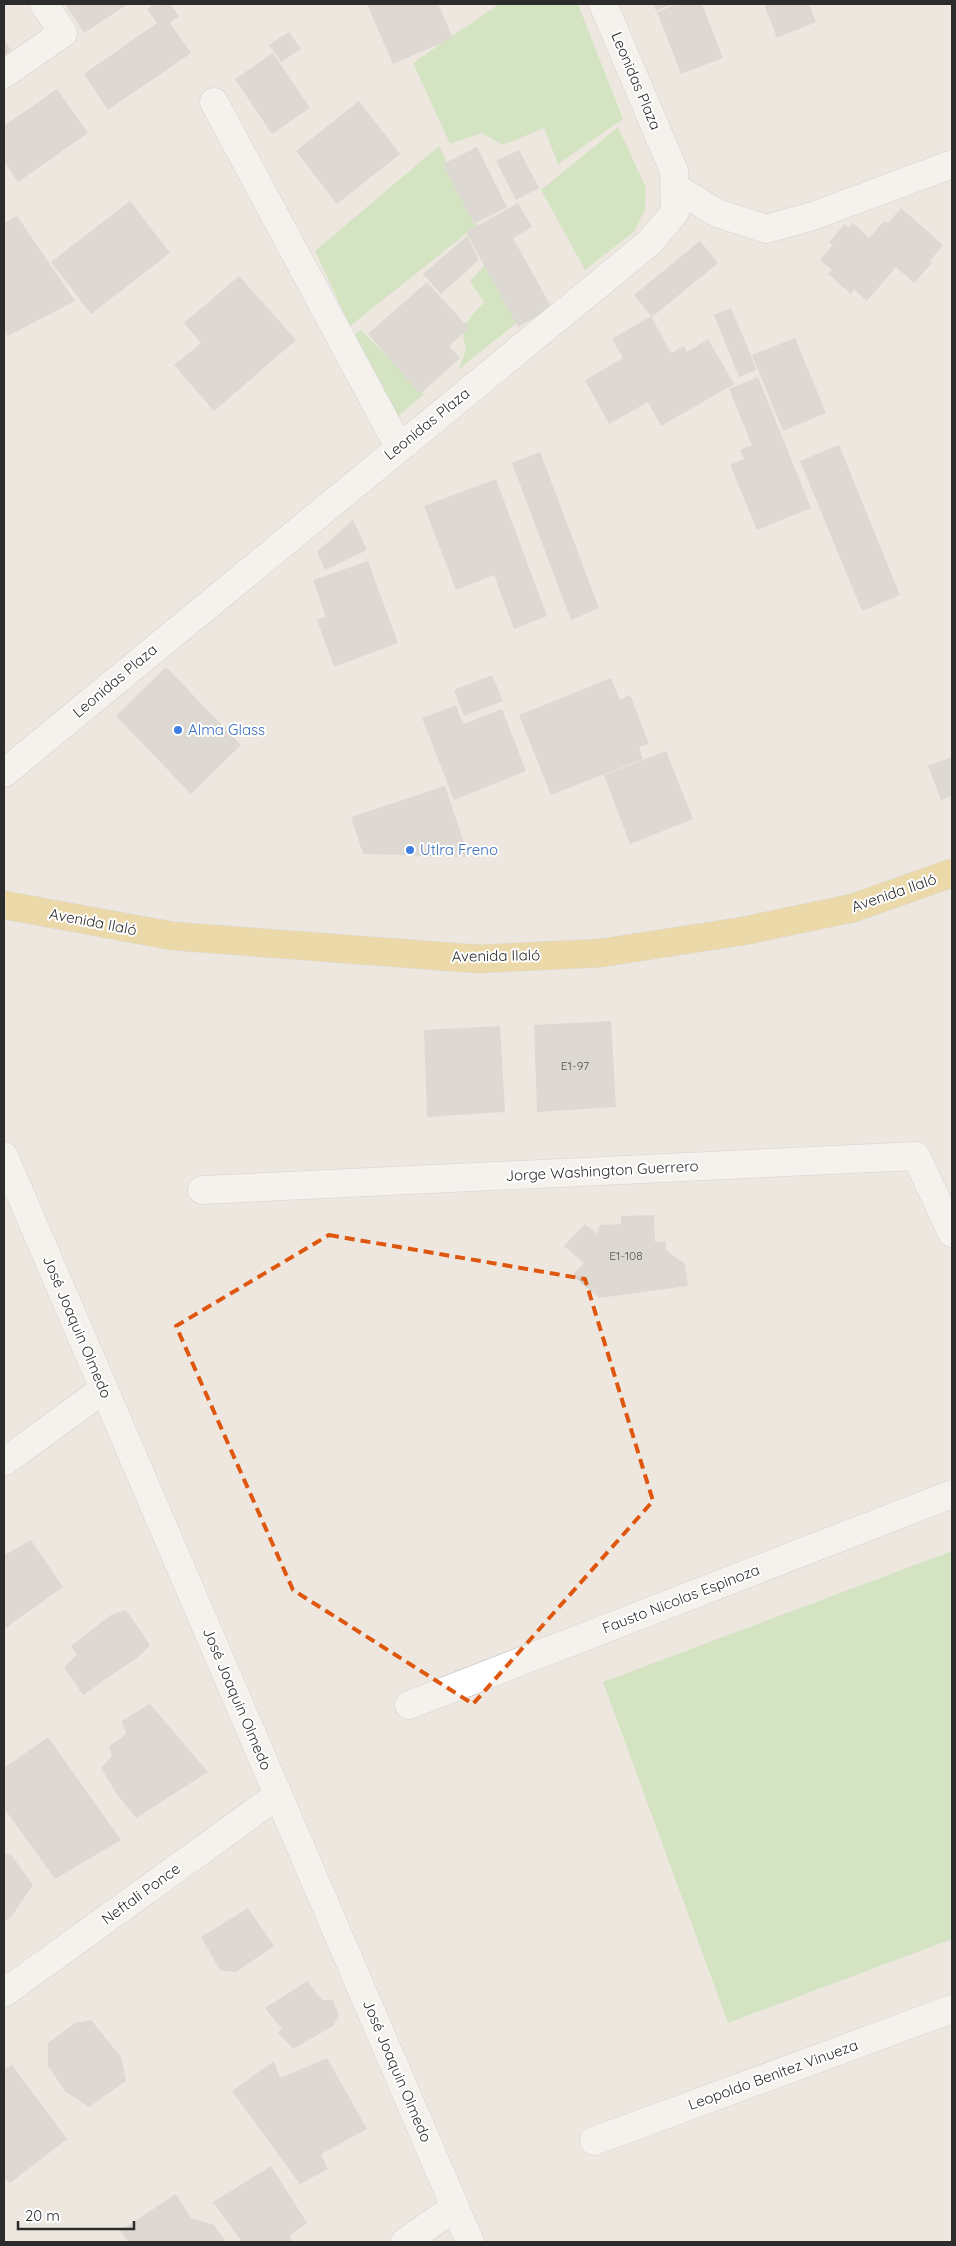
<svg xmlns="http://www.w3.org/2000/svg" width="956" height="2246" viewBox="0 0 956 2246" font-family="Quicksand,sans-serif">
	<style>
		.green { fill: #b7e19f }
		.building { fill: #c9c5be }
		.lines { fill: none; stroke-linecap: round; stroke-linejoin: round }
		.minor-casing { stroke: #b3b6bf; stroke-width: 29 }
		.major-casing { stroke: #c8c8c8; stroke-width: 29 }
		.minor { stroke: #fff; stroke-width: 28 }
		.major { stroke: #eac867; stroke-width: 28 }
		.marked { fill: none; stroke: #df570e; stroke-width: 4; stroke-dasharray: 10 6; stroke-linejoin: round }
		.shop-dot { fill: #3f7fe0; stroke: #fff; stroke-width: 2 }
		.labels { text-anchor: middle; stroke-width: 4; stroke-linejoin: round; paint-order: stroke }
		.number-label { font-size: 12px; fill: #535250 }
		.street-label { font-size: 15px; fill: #2c2c2c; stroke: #fff }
		.shop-label { font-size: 15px; fill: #366cbe; stroke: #fff; text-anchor: start }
	</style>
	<rect width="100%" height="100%" fill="#ede7e0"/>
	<!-- green -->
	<g class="green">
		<polygon points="499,4 578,4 623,119 558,164 544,128 503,145 482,133 450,144 413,63"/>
		<polygon points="618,127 646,188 645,209 635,231 585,270 541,190"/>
		<polygon points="439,146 477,225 350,326 315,251"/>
		<polygon points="495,254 524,317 459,369 466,348 461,328 484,302 470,281"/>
		<polygon points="361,330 424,394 394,420 353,335"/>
		<polygon points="952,1551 952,1939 728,2023 603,1682"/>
	</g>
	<!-- building -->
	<g class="building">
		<polygon points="65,4 128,4 84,33"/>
		<polygon points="155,4 170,4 179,16 170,23 191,53 108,110 84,74 157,23 147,9"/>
		<polygon points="367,4 438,4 453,38 393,64"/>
		<polygon points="653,4 673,4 656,11"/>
		<polygon points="678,4 702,4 723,58 681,74 657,12"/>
		<polygon points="764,4 809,4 816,22 777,38"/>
		<polygon points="289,32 301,49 281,62 269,45"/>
		<polygon points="4,40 11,50 4,56"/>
		<polygon points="273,53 310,108 272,134 235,79"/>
		<polygon points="57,89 88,133 18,182 4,161 4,126"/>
		<polygon points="359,101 400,154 337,204 296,151"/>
		<polygon points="477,147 507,207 474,224 443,164"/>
		<polygon points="519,150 539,188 516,200 496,161"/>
		<polygon points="130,201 170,253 91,314 51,262"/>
		<polygon points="518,203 532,227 513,238 552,308 518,327 466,232"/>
		<polygon points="901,208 943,245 930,261 932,263 914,283 896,267 867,301 854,289 851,294 828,274 832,270 820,260 833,245 829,242 845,224 848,228 853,223 869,238 884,221 888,223"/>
		<polygon points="17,216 75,301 8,336 4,328 4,223"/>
		<polygon points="467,236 479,260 441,294 423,274"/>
		<polygon points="700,241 718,263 652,317 634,295"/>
		<polygon points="239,276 296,340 214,411 174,365 201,343 184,323"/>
		<polygon points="427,282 469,328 449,346 460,358 420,394 368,334"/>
		<polygon points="731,308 757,370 739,377 714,315"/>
		<polygon points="651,316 671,353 684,346 687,352 708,339 734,384 661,426 648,402 609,424 585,380 623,358 612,339"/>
		<polygon points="795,338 826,413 783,431 752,355"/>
		<polygon points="758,377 811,508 757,530 730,465 744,459 740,450 752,445 729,389"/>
		<polygon points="839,445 900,595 862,611 800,461"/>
		<polygon points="540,452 599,608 571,620 512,463"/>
		<polygon points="496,479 547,616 514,629 494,575 456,590 424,506"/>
		<polygon points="353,520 367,550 325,570 317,552"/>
		<polygon points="368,561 398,643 334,667 317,620 326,617 313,580"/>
		<polygon points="166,667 241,745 191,794 116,716"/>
		<polygon points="492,675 503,701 464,716 454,690"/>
		<polygon points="611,678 620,700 630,695 649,744 639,747 643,759 551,795 519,715"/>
		<polygon points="456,705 463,724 502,709 526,771 454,800 422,718"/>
		<polygon points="666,751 693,819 630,844 604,775"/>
		<polygon points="952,757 952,796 941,800 928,766"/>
		<polygon points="445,786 469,857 363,854 351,817"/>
		<polygon points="611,1021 616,1107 537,1112 534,1025"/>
		<polygon points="500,1026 505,1112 427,1117 424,1030"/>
		<polygon points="654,1215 655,1242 666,1241 666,1250 685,1264 688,1286 599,1298 573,1275 584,1263 564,1246 585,1224 597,1234 600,1225 621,1224 621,1216"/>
		<polygon points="31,1540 63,1587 4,1629 4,1555"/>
		<polygon points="126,1610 150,1645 142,1654 83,1695 64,1667 77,1655 71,1646 111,1615"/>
		<polygon points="150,1704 208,1772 136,1818 116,1793 101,1768 112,1756 109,1746 126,1734 122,1721"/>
		<polygon points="48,1737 121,1840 55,1879 4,1808 4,1768"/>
		<polygon points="4,1853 12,1856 33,1885 11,1917 4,1922"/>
		<polygon points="248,1908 274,1946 236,1972 220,1970 201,1937"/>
		<polygon points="307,1981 322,2000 333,2000 339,2016 333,2026 293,2049 278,2033 282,2029 265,2008"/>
		<polygon points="91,2020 121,2057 126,2081 89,2107 65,2091 48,2066 48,2043 75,2023"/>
		<polygon points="327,2058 367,2129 321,2154 328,2169 300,2184 232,2091 274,2061 280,2078"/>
		<polygon points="12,2065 67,2139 10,2183 4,2177 4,2070"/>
		<polygon points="271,2166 307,2223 289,2236 293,2242 242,2242 213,2202"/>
		<polygon points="176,2194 191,2218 214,2225 226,2242 128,2242 120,2231"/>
	</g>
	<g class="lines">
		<!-- minor casing -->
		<g class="minor-casing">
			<g id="minor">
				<polyline points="4,74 63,33 44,4"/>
				<polyline points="214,102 399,447"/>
				<polyline points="674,187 717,213 766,229 813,216 952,164"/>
				<polyline points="4,773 650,242 675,212 674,171 603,4"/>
				<polyline points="4,1156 470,2242"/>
				<polyline points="202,1190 916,1156 952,1233"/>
				<polyline points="4,1462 104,1389"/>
				<polyline points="409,1705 952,1494"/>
				<polyline points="4,1993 278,1795"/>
				<polyline points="594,2141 952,2009"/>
				<polyline points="405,2242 455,2207"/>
			</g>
		</g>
		<!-- major casing -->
		<g class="major-casing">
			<polyline id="major" points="4,905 173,936 478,959 601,953 743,931 853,908 952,873"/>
		</g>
		<!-- minor -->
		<use href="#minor" class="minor"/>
		<!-- major -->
		<use href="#major" class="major"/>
	</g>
	<!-- marked area -->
	<path d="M0 0H956V2246H0ZM329 1235 585 1279 653 1501 473 1704 293 1590 176 1326Z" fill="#ede7e0" fill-opacity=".55" fill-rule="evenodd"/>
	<path class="marked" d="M329 1235 585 1279 653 1501 473 1704 293 1590 176 1326Z"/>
	<!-- markers -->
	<g class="shop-dot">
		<circle cx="178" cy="730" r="5"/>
		<circle cx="410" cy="850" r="5"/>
	</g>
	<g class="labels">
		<!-- number labels -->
		<g class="number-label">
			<text x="575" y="1070">E1-97</text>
			<text x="626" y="1260">E1-108</text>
		</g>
		<!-- street labels -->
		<g class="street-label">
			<text transform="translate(636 81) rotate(67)" y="5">Leonidas Plaza</text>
			<text transform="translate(427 424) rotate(-39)" y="5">Leonidas Plaza</text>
			<text transform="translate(115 681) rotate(-40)" y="5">Leonidas Plaza</text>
			<text transform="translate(894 893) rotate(-19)" y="5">Avenida Ilaló</text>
			<text transform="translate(93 922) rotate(11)" y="5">Avenida Ilaló</text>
			<text transform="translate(496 956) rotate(-1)" y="5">Avenida Ilaló</text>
			<text transform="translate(602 1171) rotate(-3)" y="5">Jorge Washington Guerrero</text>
			<text transform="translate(77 1327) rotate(67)" y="5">José Joaquin Olmedo</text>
			<text transform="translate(681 1599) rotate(-21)" y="5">Fausto Nicolas Espinoza</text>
			<text transform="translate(237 1699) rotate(67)" y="5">José Joaquin Olmedo</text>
			<text transform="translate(141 1894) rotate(-36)" y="5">Neftali Ponce</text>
			<text transform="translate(397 2071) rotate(67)" y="5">José Joaquin Olmedo</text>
			<text transform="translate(773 2075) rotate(-20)" y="5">Leopoldo Benitez Vinueza</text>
		</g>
		<!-- shop labels -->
		<g class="shop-label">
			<text x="188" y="735">Alma Glass</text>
			<text x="420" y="855">Utlra Freno</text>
		</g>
	</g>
	<!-- border -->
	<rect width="956" height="2246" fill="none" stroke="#2c2c2c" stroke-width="10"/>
	<!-- scale -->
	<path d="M18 2221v8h116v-8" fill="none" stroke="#2c2c2c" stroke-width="2.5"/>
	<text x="25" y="2221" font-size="15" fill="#2c2c2c" stroke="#ffffff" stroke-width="4" paint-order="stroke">20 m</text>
</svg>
